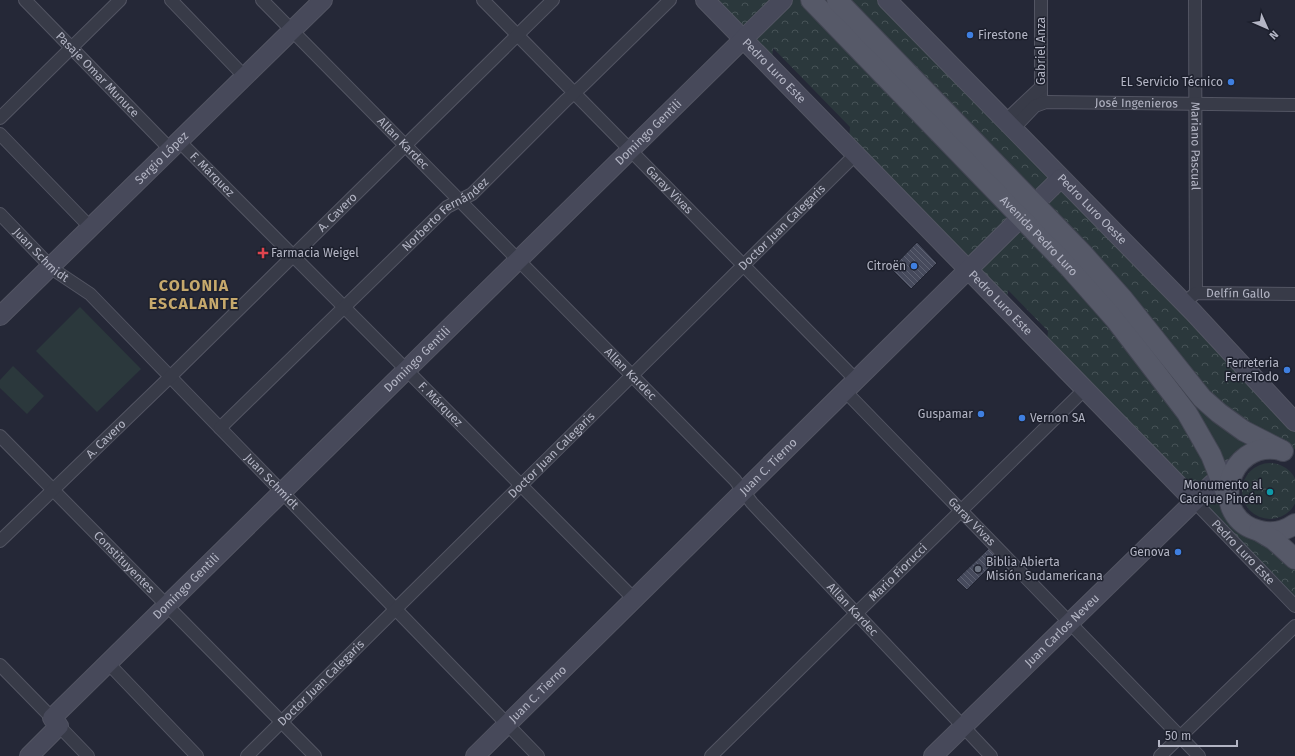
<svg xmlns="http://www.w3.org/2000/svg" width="1295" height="756" viewBox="0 0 1295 756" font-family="'Fira Sans',sans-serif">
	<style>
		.grass { fill: #2b383c }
		.park { fill: url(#park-crowns) }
		.building { fill: url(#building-back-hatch); stroke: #1f222f }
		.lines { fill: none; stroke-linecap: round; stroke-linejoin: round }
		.street-casing { stroke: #535563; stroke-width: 14 }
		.secondary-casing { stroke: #535563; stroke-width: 20 }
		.primary-casing { stroke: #414451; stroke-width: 22 }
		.street { stroke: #383b48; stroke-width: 12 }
		.secondary { stroke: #47495a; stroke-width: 18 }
		.primary { stroke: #565968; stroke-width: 20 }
		.shop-dot { fill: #3f7fe0; stroke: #1d202d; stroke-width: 1.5 }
		.health-dot { fill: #e0444e; stroke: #1d202d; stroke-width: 1.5 }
		.culture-dot { fill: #0f9aa8; stroke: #1d202d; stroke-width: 1.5 }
		.worship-dot { fill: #6b7280; stroke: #1d202d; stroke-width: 1.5 }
		.labels { text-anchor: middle; stroke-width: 3; stroke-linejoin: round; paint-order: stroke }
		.poi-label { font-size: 12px; fill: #b3b5c4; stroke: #1d202d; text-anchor: end }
		.street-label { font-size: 12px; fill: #b3b5c4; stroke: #1d202d }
		.district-label { font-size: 16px; font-weight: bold; letter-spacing: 1px; fill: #c6a96c; stroke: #1d202d }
	</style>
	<defs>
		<pattern id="park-crowns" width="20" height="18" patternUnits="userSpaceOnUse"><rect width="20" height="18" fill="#2b383c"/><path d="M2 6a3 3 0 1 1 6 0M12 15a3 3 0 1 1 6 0" fill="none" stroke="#475357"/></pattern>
		<pattern id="building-back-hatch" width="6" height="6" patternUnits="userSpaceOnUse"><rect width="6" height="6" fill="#464a5c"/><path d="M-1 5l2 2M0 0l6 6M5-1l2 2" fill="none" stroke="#5e6272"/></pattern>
	</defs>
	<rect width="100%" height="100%" fill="#252837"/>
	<!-- grass -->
	<g class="grass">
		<polygon points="1036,215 1252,442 1225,466"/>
		<polygon points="80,307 141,369 97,412 36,351"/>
		<polygon points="13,366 44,396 27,414 0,388 0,380"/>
	</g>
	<!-- park -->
	<g class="park">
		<polygon points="713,0 773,0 744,28"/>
		<polygon points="793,0 805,0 1012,216 969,257 849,139 850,127 773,48 772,60 756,41 759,33"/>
		<polygon points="844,0 879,0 1048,177 1036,193"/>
		<polygon points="1062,189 1295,430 1295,449 1228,413 1048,206 1049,202"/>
		<polygon points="1021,231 1104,314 1203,452 1210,476 1193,490 1047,341 1048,331 1008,290 1007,299 979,268"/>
		<circle cx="1270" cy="491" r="28"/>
		<polygon points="1214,491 1263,541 1295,568 1295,597 1208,507 1207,500"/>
	</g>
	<!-- building -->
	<g class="building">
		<polygon points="917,242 937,263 911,289 891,269"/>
		<polygon points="989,548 999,558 967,590 956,580"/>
	</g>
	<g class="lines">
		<!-- street casing -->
		<g class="street-casing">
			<g id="street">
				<path id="s1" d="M25 0 170 149"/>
				<polyline points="171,0 245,77"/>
				<path id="s2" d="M262 0 735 480 752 503 991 756"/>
				<path id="s3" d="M483 0 856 380"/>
				<polyline points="1041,0 1041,103"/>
				<path id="s4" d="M1195 0 1196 293"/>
				<polyline points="0,118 120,0"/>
				<polyline points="1005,121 1041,87"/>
				<path id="s5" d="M1013 129 1035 106 1046 102 1295 105"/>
				<polyline points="0,134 90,227"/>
				<path id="s6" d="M179 141 634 599"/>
				<path id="s7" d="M0 214 54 270 90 294 538 756"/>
				<path id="s8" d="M1190 298 1196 293 1295 294"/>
				<path id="s9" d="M845 391 1199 756"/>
				<path id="s10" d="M220 428 447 207 472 194 566 100 582 86 670 0"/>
				<path id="s11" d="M0 436 315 756"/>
				<path id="s12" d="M1194 501 1295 606"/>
				<path id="s13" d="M0 541 170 377 553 0"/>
				<polyline points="108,663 197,756"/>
				<polyline points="0,665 52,718"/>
				<polyline points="59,726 88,756"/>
				<path id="s14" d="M247 756 856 154"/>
				<path id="s15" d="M711 756 1085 389"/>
				<polyline points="1160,756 1295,626"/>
			</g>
		</g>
		<!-- secondary casing -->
		<g class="secondary-casing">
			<g id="secondary">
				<path id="s16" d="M705 0 1194 501"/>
				<path id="s17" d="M887 0 1193 312 1295 422"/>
				<path id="s18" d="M0 316 323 0"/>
				<path id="s19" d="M29 756 59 726 52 718 783 0"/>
				<path id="s20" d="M475 756 1061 178"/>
				<path id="s21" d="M933 756 1212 484 1230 469"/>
			</g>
		</g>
		<!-- primary casing -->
		<g class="primary-casing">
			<g id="primary">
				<path id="s22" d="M811 0 1069 267 1115 319 1187 413 1211 455 1229 500"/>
				<polyline points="837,0 1083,254 1123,299 1202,398 1219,413 1244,431 1283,451"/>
				<path d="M1281 450C1226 438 1207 519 1260 531 1272 534 1285 531 1295 524"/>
				<polyline points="1259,531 1274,540 1295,559"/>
			</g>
		</g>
		<!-- street -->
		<use href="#street" class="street"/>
		<!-- secondary -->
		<use href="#secondary" class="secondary"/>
		<!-- primary -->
		<use href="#primary" class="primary"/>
	</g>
	<!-- markers -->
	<g class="shop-dot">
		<circle cx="970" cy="35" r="4"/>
		<circle cx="1231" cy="82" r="4"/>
		<circle cx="914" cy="266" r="4"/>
		<circle cx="1287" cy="370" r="4"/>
		<circle cx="981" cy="414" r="4"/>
		<circle cx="1022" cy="418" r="4"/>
		<circle cx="1178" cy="552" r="4"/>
	</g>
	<path class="health-dot" d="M261 247h4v4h4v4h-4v4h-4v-4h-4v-4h4z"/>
	<circle class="culture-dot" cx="1270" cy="492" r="4"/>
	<circle class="worship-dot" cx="978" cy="569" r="4"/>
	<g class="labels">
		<!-- poi labels -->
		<g class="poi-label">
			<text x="978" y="39" text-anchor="start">Firestone</text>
			<text x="1223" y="86">EL Servicio Técnico</text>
			<text x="271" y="257" text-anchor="start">Farmacia Weigel</text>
			<text x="906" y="270">Citroën</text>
			<text x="1279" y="367">Ferreteria<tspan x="1279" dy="14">FerreTodo</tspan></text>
			<text x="973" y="418">Guspamar</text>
			<text x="1030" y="422" text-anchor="start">Vernon SA</text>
			<text x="1262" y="489">Monumento al<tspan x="1262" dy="14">Cacique Pincén</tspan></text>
			<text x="1170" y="556">Genova</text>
			<text x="986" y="566" text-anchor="start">Biblia Abierta<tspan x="986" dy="14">Misión Sudamericana</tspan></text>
		</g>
		<!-- street labels -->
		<g class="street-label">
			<text transform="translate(1041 51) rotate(-90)" y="4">Gabriel Anza</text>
			<text dy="4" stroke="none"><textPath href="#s16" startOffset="99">Pedro Luro Este</textPath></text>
			<text dy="4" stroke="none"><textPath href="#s1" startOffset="104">Pasaje Omar Munuce</textPath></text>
			<text dy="4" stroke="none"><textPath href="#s5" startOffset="134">José Ingenieros</textPath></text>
			<text dy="4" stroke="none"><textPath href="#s19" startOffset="889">Domingo Gentili</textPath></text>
			<text dy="4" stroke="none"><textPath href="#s2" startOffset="201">Allan Kardec</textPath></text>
			<text dy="4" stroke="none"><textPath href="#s4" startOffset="146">Mariano Pascual</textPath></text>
			<text dy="4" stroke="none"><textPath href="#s18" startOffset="226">Sergio López</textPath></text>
			<text dy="4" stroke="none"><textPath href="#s6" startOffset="47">F. Márquez</textPath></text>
			<text dy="4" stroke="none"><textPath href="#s3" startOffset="266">Garay Vivas</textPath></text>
			<text dy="4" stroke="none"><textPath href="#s17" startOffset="293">Pedro Luro Oeste</textPath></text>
			<text dy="4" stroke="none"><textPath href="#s13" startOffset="471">A. Cavero</textPath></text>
			<text dy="4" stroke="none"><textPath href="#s10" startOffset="311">Norberto Fernández</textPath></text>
			<text dy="4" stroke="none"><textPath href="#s14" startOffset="752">Doctor Juan Calegaris</textPath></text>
			<text dy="4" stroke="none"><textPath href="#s22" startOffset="328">Avenida Pedro Luro</textPath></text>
			<text dy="4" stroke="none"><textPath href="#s7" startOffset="58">Juan Schmidt</textPath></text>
			<text dy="4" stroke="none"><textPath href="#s8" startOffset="50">Delfín Gallo</textPath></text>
			<text dy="4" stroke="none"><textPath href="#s16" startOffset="423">Pedro Luro Este</textPath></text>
			<text dy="4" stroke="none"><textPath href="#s19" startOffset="565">Domingo Gentili</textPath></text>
			<text dy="4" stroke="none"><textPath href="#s2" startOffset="525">Allan Kardec</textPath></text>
			<text dy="4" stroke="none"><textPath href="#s6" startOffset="371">F. Márquez</textPath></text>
			<text dy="4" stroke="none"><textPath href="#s13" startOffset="147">A. Cavero</textPath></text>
			<text dy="4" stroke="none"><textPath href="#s14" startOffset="428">Doctor Juan Calegaris</textPath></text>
			<text dy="4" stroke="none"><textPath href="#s20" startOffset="412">Juan C. Tierno</textPath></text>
			<text dy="4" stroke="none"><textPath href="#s7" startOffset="382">Juan Schmidt</textPath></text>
			<text dy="4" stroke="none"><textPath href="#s9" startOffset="182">Garay Vivas</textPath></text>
			<text dy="4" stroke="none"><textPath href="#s12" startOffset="71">Pedro Luro Este</textPath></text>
			<text dy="4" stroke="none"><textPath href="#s11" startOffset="177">Constituyentes</textPath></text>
			<text dy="4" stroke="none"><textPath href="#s15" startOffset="262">Mario Fiorucci</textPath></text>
			<text dy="4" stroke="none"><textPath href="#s19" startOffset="241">Domingo Gentili</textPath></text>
			<text dy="4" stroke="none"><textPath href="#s2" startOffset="849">Allan Kardec</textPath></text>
			<text dy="4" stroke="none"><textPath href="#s21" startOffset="180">Juan Carlos Neveu</textPath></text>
			<text dy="4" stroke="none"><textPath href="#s14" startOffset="104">Doctor Juan Calegaris</textPath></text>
			<text dy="4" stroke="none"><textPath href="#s20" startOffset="88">Juan C. Tierno</textPath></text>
		</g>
		<!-- district labels -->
		<g class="district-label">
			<text x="194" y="291">COLONIA<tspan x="194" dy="18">ESCALANTE</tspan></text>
		</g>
	</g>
	<!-- north arrow -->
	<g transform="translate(1267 28) rotate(135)" stroke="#1d202d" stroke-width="3" paint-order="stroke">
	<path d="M0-3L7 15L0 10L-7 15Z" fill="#b3b5c4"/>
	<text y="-6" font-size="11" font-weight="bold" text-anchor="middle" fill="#b3b5c4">N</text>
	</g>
	<!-- scale -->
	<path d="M1159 740v6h78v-6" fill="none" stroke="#b3b5c4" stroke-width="2"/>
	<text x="1165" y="740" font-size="12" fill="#b3b5c4" stroke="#1d202d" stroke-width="3" paint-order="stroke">50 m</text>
</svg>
